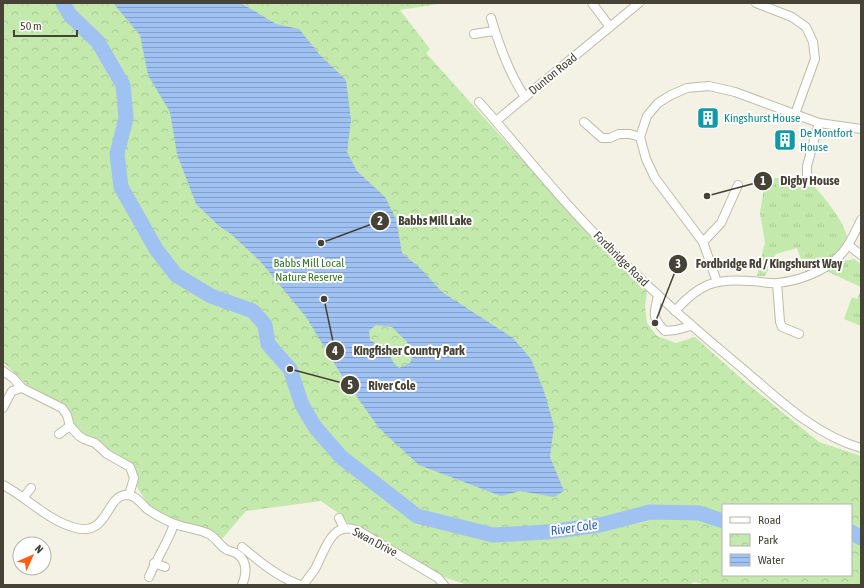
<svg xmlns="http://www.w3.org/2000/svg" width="864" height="588" viewBox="0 0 864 588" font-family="'Asap Condensed',sans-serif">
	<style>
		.grass { fill: url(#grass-tufts) }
		.park { fill: url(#park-crowns); fill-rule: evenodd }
		.water { fill: url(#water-rules); fill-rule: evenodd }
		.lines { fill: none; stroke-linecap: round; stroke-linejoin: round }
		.river { stroke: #9fc2f3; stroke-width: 15 }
		.minor-casing { stroke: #bfbba8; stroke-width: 10 }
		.minor { stroke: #fff; stroke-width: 8 }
		.labels { text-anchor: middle; stroke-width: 4; stroke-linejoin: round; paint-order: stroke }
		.street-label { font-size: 12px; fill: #464235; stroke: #fff }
		.culture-label { font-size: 12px; fill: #0d838f; stroke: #fff; text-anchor: start }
		.park-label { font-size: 12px; fill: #377a26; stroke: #fff }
		.water-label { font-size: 13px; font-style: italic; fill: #2a62b6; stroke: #fff }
		.leader { fill: none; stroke: #464235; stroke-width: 1.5 }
		.callout-dot { fill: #464235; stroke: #fff; stroke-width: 1.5 }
		.mark-label { font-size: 12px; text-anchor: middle; font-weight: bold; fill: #fff }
		.callout-label { font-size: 13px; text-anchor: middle; font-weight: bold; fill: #464235; stroke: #fff; stroke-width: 4; stroke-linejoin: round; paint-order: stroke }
	</style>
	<defs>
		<pattern id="grass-tufts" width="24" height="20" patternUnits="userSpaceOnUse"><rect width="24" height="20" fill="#c3e9ac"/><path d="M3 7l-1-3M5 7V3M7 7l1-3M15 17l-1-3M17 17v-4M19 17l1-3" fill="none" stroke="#a9c995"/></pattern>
		<pattern id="park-crowns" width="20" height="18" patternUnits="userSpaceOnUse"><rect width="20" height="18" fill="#c3e9ac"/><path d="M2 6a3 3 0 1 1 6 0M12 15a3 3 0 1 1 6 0" fill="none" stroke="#a9c995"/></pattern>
		<pattern id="water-rules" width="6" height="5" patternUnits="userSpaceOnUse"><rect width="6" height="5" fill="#9fc2f3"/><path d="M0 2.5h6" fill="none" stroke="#839fc6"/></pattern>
	</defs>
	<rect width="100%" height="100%" fill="#f3f2e5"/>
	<!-- grass -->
	<g class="grass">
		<path d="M775 178H807C821 194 849 224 848 245L807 276 797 248 776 254 765 276H757L765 242 760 213 764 188Z"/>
		<polygon points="854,259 861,264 861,287 826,271 838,262"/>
		<polygon points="861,290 861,326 844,319 852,297 857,299"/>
	</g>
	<!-- park -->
	<path class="park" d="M3 3H445L400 10 430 49 426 53 604 251 647 292 645 306 647 323 657 336 676 343 695 337 744 381 819 442 861 456V585H706L694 582 689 585H511L465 584 446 578 360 528 348 523 341 515 321 501 246 511 222 539 211 531 170 518 150 508 137 487V474L131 465 110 452 104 444 79 431 64 407 27 385 3 362ZM723 505H851V575H723Z"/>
	<!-- water -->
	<path class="water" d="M113 3H241L276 24 299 29 320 55 346 80 351 120 347 152 357 171 385 197 396 219 402 253 421 269 442 292 513 338 531 359 544 391 554 426 550 457 564 491 554 497 520 491 501 496 419 465 379 428 342 376 306 317 260 261 231 234 219 226 196 204 177 154 170 112 148 75 140 35ZM376 325 392 327 407 342 413 355 410 363 399 368 393 362 388 351 370 340 369 331Z"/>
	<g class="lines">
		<!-- river -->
		<g class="river">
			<polyline points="63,3 70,15 98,42 123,85 126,118 117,154 121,187 156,249 176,275 211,296 253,311 265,325 268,344 290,369 302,405 315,427 341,457 417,516 493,535 547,532 578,528 600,525 650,512 699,513 723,521"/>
			<polyline points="851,532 861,538"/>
		</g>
		<!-- minor casing -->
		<g class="minor-casing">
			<g id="minor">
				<polyline points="592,3 610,27"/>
				<polyline points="756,3 792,17 806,27 813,42 815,59 795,114"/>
				<path d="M491 18C499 45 509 74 525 97"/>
				<polyline points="474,34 494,31"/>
				<path d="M479 102C519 147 556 195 599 238 644 284 692 327 742 368 778 399 815 435 861 448"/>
				<polyline points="496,121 639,3"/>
				<polyline points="584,122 602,138 610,138 619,134 630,134 640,137"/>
				<polyline points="807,178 807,166 819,123"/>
				<polyline points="703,242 721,223 738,185"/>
				<polyline points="848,245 861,255"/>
				<polyline points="717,282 703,242 655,178 646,159 640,137 647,116 658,103 671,95 687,88 709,86 735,92 819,123 861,129"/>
				<polyline points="777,283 780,322 782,327 799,334"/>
				<path d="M658 296C654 314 651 317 665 331L676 330 691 326"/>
				<path d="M675 311C699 284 715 278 750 281 759 281 769 284 778 283 804 280 834 268 848 245 853 237 857 228 861 220"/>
				<polyline points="3,371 13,378 22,388"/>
				<polyline points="3,408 12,391 22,388 62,408 67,415 70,426 79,436 84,439 95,443 107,454 130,467 134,478 129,495"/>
				<polyline points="59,434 70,426"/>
				<path d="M3 485C28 498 48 521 76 528 108 536 106 497 125 495 128 495 131 495 134 497 139 500 143 505 147 509 154 514 161 518 168 521 181 528 196 528 209 534 216 538 220 546 227 550 230 551 233 552 236 553 248 561 247 573 242 585"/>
				<polyline points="24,497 31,488"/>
				<polyline points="339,518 344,528"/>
				<path d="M242 547C260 562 278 577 300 585"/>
				<polyline points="154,563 165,567"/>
				<path d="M149 577C156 559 168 543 174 524"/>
				<path d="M303 585C307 580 311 575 315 569 325 551 331 519 359 531L438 578 444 585"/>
			</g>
		</g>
		<!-- minor -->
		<use href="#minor" class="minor"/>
	</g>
	<!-- icons -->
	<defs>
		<g id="building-square" transform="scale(1.15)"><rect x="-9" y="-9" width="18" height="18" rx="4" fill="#0f9aa8" stroke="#fff"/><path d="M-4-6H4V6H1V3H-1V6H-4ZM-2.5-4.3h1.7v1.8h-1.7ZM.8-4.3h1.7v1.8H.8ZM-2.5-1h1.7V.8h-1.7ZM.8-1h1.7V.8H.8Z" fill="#fff"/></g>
	</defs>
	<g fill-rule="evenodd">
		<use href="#building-square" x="708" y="118"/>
		<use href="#building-square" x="785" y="140"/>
	</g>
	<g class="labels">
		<!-- street labels -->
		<g class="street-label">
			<text transform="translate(553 74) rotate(-39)" y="4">Dunton Road</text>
			<text transform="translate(621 259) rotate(45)" y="4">Fordbridge Road</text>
			<text transform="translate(375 542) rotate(28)" y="4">Swan Drive</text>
		</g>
		<!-- culture labels -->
		<g class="culture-label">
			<text x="724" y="122">Kingshurst House</text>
			<text x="800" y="137">De Montfort<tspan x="800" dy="14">House</tspan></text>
		</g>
		<!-- park labels -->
		<g class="park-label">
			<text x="309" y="267">Babbs Mill Local<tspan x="309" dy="14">Nature Reserve</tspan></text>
		</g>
		<!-- water labels -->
		<g class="water-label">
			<text transform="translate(574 527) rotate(-8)" y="5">River Cole</text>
		</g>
	</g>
	<!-- callouts -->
	<path class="leader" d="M707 196L763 181M321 243L380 221M655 323L678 264M324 299L335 351M290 369L350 385"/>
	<g class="callout-dot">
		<circle cx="707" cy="196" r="4"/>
		<circle cx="321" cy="243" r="4"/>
		<circle cx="655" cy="323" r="4"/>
		<circle cx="324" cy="299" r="4"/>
		<circle cx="290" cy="369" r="4"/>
		<circle cx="763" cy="181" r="10"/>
		<circle cx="380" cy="221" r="10"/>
		<circle cx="678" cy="264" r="10"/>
		<circle cx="335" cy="351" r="10"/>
		<circle cx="350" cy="385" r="10"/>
	</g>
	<g class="mark-label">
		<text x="763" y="185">1</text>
		<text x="380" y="225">2</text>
		<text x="678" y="268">3</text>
		<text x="335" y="355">4</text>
		<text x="350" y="389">5</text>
	</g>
	<g class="callout-label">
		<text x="810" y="185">Digby House</text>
		<text x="435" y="225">Babbs Mill Lake</text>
		<text x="769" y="268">Fordbridge Rd / Kingshurst Way</text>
		<text x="409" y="355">Kingfisher Country Park</text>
		<text x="392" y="390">River Cole</text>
	</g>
	<!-- border -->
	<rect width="864" height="588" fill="none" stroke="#464235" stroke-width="8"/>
	<!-- legend -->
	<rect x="722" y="504" width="130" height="72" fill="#ffffff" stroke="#b5b3ae"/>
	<rect x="730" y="517" width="20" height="6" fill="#ffffff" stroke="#b5b3ae"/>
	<text x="758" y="524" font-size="12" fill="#464235">Road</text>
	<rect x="730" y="534" width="20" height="12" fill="url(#park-crowns)" stroke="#b5b3ae"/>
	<text x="758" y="544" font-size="12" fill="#464235">Park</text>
	<rect x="730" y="554" width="20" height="12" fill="url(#water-rules)" stroke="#b5b3ae"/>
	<text x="758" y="564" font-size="12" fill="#464235">Water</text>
	<!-- north arrow -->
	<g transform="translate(32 556) rotate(45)"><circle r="19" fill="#ffffff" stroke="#b5b3ae"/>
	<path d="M0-3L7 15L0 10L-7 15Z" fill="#ff5e11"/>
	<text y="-6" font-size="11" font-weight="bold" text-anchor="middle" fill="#464235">N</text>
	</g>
	<!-- scale -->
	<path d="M14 30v6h63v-6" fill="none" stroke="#464235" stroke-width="2"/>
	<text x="20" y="30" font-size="12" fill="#464235" stroke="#ffffff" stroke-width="3" paint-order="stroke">50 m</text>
</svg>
